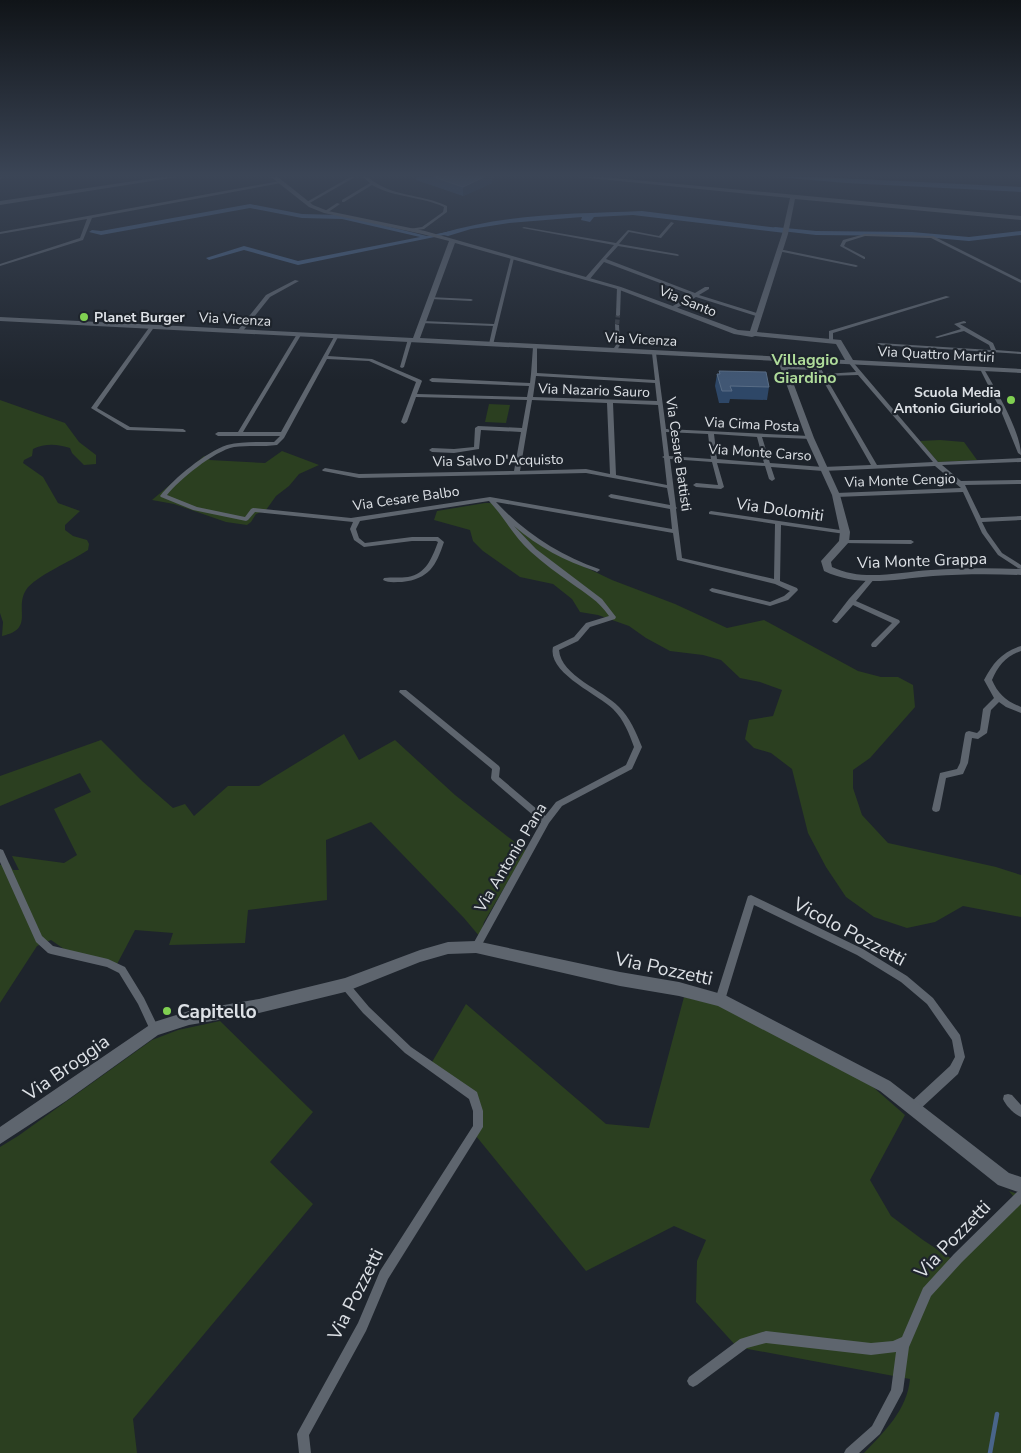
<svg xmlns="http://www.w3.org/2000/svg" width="1021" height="1453" viewBox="0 0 1021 1453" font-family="'Nunito Sans',sans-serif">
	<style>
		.green { fill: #2b3f20 }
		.water { fill: #49658a }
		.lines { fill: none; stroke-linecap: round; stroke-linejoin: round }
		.stream { stroke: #49658a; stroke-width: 4.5 }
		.canal { fill: #49658a; fill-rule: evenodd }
		.street-tunnel { stroke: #3b4048; stroke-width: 4.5; stroke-dasharray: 4.5 2; stroke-linecap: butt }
		.street { fill: #5e656e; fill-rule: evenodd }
		.secondary { fill: #5e656e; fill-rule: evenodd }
		.wall { fill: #2e4767 }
		.shaded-wall { fill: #203249 }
		.building { fill: #415774; stroke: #596d86 }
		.poi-dot { fill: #80d051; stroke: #1e242c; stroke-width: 2 }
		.labels { text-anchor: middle; stroke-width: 4.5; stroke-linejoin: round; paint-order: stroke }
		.far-street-label { font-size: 14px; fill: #dde1e6; stroke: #1e242c }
		.far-poi-label { font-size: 14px; font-weight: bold; fill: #dde1e6; stroke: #1e242c; text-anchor: start }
		.far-quarter-label { font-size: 16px; font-weight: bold; fill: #afdc9a; stroke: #1e242c }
		.street-label { font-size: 16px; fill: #dde1e6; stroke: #1e242c }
		.near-street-label { font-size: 19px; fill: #dde1e6; stroke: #1e242c }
		.near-poi-label { font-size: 19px; font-weight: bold; fill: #dde1e6; stroke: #1e242c; text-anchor: start }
	</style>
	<rect width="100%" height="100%" fill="#1e242c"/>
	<!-- green -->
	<g class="green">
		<path d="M0 400 65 423 79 442 96 455V464L84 465 72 453 70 448C58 444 45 443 33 449L32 456 24 460 23 463 43 477 58 503 80 511 65 525V530L73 536 87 540 89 544 88 550C72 561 35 576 26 590 14 609 35 629 2 636L3 622 0 613Z"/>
		<polygon points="489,404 510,405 506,423 485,422"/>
		<polygon points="940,440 964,442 977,460 938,462 920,441"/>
		<polygon points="282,451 319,465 299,474 289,486 276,496 266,510 256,514 251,522 247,525 226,522 174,504 152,500 204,456 210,460 265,463"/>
		<polygon points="485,503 492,503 528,534 564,557 612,580 675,604 727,628 764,620 858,671 881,677 898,677 913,685 915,707 870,758 853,770 853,788 862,815 888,843 996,867 1021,875 1021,917 963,906 935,922 907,928 874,917 846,897 826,867 808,833 792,769 771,753 754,748 745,739 749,720 773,716 782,690 760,682 740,678 721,660 703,655 670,651 646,638 629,626 598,615 580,612 572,599 553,584 520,577 483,551 473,541 470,530 434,520 437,511"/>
		<polygon points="344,734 359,760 395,740 455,795 526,851 484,922 480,937 464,918 371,822 326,840 327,900 248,910 245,943 169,945 173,933 135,930 116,966 64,949 51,940 37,946 0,1003 0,865 9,863 13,870 19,870 12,856 64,863 77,855 54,809 91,792 80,773 0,806 0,776 101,740 142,781 173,808 185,804 194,816 228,786 259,786"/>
		<path d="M684 997 721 1006 840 1067 873 1087 905 1115 870 1180 891 1216 923 1240 952 1259 1014 1197 1009 1191 1021 1195V1453H864C885 1431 907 1410 910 1379L737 1347 696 1302 697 1261 706 1240 674 1226 586 1271 476 1136 477 1103 432 1062 466 1004 606 1124 649 1128Z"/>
		<polygon points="220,1021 313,1112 270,1162 313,1204 133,1419 137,1453 0,1453 0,1147 18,1136 152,1040 178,1030"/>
	</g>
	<!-- water -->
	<g class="water">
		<polygon points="778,177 817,177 1021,187 1021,192 846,183"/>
		<path d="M642 211 787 229 785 233 633 215 594 217 590 222 581 220 582 217 509 223 471 229 448 236 439 234C508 213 573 214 642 211Z"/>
	</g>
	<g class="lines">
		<!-- stream -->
		<polyline class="stream" points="990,1453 997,1414"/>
		<!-- canal -->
		<g class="canal">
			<polygon points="250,204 302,214 342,215 427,236 456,230 459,232 298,265 244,250 209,260 206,258 244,246 298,261 420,237 342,219 302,218 250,208 101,235 89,232 92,230 101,231"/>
			<polygon points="775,227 816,231 912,232 969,237 1021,231 1021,235 969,241 912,236 816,235 773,230 773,228"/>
		</g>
		<!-- street-tunnel -->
		<polyline class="street-tunnel" points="617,324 618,315"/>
		<!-- street -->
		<g class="street">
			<polygon points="0,177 3,177 0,179"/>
			<polygon points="350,177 355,177 308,204 305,203"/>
			<path d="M363 177H368C392 198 420 193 447 206V212L424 229 410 231H409V229L422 227 443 212 444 207C421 196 395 198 372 185L344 202H342V200L370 183Z"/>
			<polygon points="280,181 281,183 92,218 83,240 0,266 0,264 80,238 87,219 0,234 0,232"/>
			<polygon points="337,203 340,204 327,213 325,213 325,211"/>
			<polygon points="671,222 674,223 661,238 629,232 619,244 677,254 679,255 678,256 618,246 606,259 695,293 705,287 709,287 709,289 699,295 760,314 760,316 756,316 696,297 675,309 671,309 671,307 692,295 604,262 589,280 585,280 585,278 614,245 522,228 524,227 616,243 628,230 659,236"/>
			<polygon points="865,234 933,236 1021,280 1021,283 931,238 865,236 846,242 844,246 865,257 865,259 864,259 840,246 843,240"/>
			<polygon points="779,249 856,265 858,266 856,267 778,251 777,250"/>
			<polygon points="511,257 514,258 493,345 489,344 493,326 421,323 421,321 423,321 494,324"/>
			<polygon points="295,280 299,281 270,297 242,332 238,332 238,330 266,295"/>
			<polygon points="617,287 621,288 620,315 618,316 616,315"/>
			<polygon points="946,296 950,297 833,333 833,340 831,341 829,340 829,331"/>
			<polygon points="429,297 471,299 473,300 471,301 431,299 429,299"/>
			<polygon points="964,321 966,322 966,323 960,324 993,343 996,350 1021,352 1021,354 879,345 877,344 879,343 991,350 989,345 964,331 937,338 935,337 961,329 954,324"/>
			<polygon points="615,324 619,325 620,345 616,352 614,352 612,351 616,345"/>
			<polygon points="151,325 155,326 97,408 130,427 183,429 186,431 185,432 127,430 91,408"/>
			<path d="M297 334 301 335 243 432H281L334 337 336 336 338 337 328 356 372 359 421 380 422 381 417 394 527 397 529 386 432 382 429 380 432 378 530 383 531 374 533 347 535 346 537 347V373L655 380 652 353 654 352 656 353 666 429 810 436 812 437V439L762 437 770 463 823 467 871 465 821 377 789 379 786 377 789 375 819 374 817 370 785 369 783 368 785 367H815L812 361 814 360H816L824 374 856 372 848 362 852 361 938 462 1021 458V462L942 465 961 481 1021 480V484L965 485 981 518 1021 516V520L982 522 987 532 1002 553 1021 565V569L1018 568 998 555 982 533 963 492 836 497 833 495 836 493 961 488 935 466 823 471 771 467 775 479 772 481 769 479 765 466 717 463 724 487 721 489 696 487 693 485 696 483 718 485 712 462 670 459 676 507 677 508 676 509 682 558 774 579 775 524 709 514V512L711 511 847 531 848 532 845 534 781 525 780 581 797 588 798 590 788 600 770 606 712 592 709 590 712 588 770 602 784 596 790 591 775 584 677 560 673 533 496 502C525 533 559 555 599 569L600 570 597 572 595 571C565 561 538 547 514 526L536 549 602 599 616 617 615 619 590 627 578 641 559 650C561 676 603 690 619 707 630 718 636 732 642 747L632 769 562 806 549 823 479 950 476 951 473 950 471 947 473 944 541 822 492 780 491 778 492 769 399 692 400 690H406L499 766 500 768 499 777 545 816 556 802 626 765 634 747C629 733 624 720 613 709 598 694 547 673 553 647L574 637 586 623 609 616C599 601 585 593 571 583 557 573 543 563 531 552 514 537 504 517 489 501L360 521 356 529 359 538 365 543 412 537H438L444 542C436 566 429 579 402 582 395 582 388 583 383 580L384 578C392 577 400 578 408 577 426 574 432 558 438 542L436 541H412L364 547 354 540 350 529 353 522 255 512 248 520 246 521 193 510 161 497 160 496C174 478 206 452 227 445 242 441 258 442 274 442L280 436H218L215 434 218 432H238ZM327 359 369 361 416 382 401 422 404 424 407 422 416 397 527 400 522 428 478 426 475 428 474 447 454 449 432 448 429 450 432 452 454 453 479 449 481 430 521 432 514 471 359 474 325 468 322 470 323 471 359 478 586 473 667 488 670 505 611 494 608 496 611 498 670 509 672 529 490 497 351 518 253 508 251 509 245 517 197 507 167 495C179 480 214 451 234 447 248 445 263 447 277 445L284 438ZM858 375 933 462 877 465 825 376ZM536 376 655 383 657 401 533 397ZM532 400 607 403 610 474 586 469 520 471ZM613 403 658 405 664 456 662 457 664 458 667 485 616 475ZM666 432 708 434 711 459 669 456ZM714 434 757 437 764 463 717 459Z"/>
			<polygon points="408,339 412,340 404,367 402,368 400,367"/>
			<path d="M980 368 984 369C996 390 1021 432 1021 455L1018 453 1001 411 980 369Z"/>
			<polygon points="844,540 911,540 914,542 911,544 842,543 841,542"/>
			<polygon points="870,576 872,576 875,578 856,601 899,620 900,622 876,647 872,647 871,645 872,643 892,623 853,605 837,623 835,623 832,621 849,599"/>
			<path d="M1021 646V651C1006 656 998 666 992 680 998 694 1006 701 1021 707V713L1006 707 999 702 991 710 987 733 978 739 972 738 968 763 963 774 946 778 940 809 939 811 936 812 933 811 932 809 940 773 957 769 960 763 965 734 966 732 969 731 977 733 980 730 983 709 994 698 984 680C993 663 1002 652 1021 646Z"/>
			<polygon points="0,849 3,850 42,936 53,946 108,959 125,967 144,998 159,1029 157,1032 154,1034 151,1032 138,1004 119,973 107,967 51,954 48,953 36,942 0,862"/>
			<polygon points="751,895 863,949 907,976 933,998 960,1035 965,1057 958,1074 918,1111 914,1112 910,1111 909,1107 910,1103 950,1066 955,1057 952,1040 927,1004 901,982 857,955 754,905 725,1000 723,1003 720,1005 717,1003 715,1000 747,899 748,896"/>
			<polygon points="345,981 348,982 369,1007 411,1047 477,1092 483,1111 483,1127 388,1279 366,1331 309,1435 311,1453 299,1453 297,1434 299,1430 358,1323 380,1271 473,1126 473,1111 469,1099 405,1053 363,1013 342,988 340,985 342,982"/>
			<path d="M1008 1094 1012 1095 1021 1105V1117C1014 1114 1006 1106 1003 1099L1004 1095Z"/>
			<polygon points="1021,1191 1021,1204 962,1262 931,1296 909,1347 903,1391 901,1395 880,1434 859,1453 844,1453 846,1449 872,1426 891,1390 896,1352 871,1355 766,1343 747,1348 697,1385 693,1387 689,1385 687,1381 689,1377 740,1339 766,1331 871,1343 893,1341 902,1337 923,1288 954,1254 1017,1192"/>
		</g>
		<!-- secondary -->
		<g class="secondary">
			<polygon points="161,177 177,177 0,205 0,201"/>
			<path d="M271 177H278L313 205 328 211 425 231 621 287 738 330 750 331 782 234 790 198 579 177H603L1021 216V220L795 199 788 234 757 332 841 340 853 360 1021 369V373L785 361 814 438 840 495 850 532 849 542 831 562 832 567C863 582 898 572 931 570 961 568 991 568 1021 569V575C992 574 962 574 933 576 895 579 860 588 824 571L821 561 839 541 840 532 832 495 806 438 778 361 0 321V317L413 338 449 241 422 234 324 213 309 207ZM455 243 617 289 734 334 752 337 755 336 836 344 845 360 420 338Z"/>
			<polygon points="476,941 620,972 679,982 725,995 890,1081 1009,1173 1021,1177 1021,1193 998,1185 880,1091 718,1006 679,996 620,986 476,953 448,954 420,962 345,992 259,1013 189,1025 158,1035 66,1101 0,1144 0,1127 154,1022 189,1011 259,999 345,978 420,950 448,942"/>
		</g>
	</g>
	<!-- wall -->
	<g class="wall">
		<polygon points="416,177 492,177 492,183 463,196 416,180"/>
		<polygon points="719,371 769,387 767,400 730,399 729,403 719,403 715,386 717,374 719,374"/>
	</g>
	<!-- shaded-wall -->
	<polygon class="shaded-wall" points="484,177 492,177 492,183 463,196 463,187"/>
	<!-- building -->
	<g class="building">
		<polygon points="434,177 484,177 463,187"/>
		<polygon points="719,371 766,372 769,387 730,386 732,391 722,391 717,374 720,374"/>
	</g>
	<!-- sky -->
	<linearGradient id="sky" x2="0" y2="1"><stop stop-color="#101418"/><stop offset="0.46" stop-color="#3b4556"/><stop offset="1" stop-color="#3b4556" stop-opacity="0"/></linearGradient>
	<rect width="1021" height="381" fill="url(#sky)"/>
	<!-- markers -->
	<g class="poi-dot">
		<circle cx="84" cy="317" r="5"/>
		<circle cx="1011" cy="400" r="5"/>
		<circle cx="167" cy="1011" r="5"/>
	</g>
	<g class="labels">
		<!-- far-street labels -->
		<g class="far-street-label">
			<text transform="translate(688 301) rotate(22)" y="5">Via Santo</text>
			<text transform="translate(235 319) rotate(3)" y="5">Via Vicenza</text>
			<text transform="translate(641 339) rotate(3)" y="5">Via Vicenza</text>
			<text transform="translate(936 354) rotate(3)" y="5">Via Quattro Martiri</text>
			<text transform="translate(594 390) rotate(2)" y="5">Via Nazario Sauro</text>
			<text transform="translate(752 424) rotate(3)" y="5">Via Cima Posta</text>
			<text transform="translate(760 452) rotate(4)" y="5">Via Monte Carso</text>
			<text transform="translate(679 454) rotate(82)" y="5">Via Cesare Battisti</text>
			<text transform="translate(498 460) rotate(-1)" y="5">Via Salvo D'Acquisto</text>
			<text transform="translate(900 480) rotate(-2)" y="5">Via Monte Cengio</text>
			<text transform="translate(406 498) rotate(-8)" y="5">Via Cesare Balbo</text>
		</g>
		<!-- far-poi labels -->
		<g class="far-poi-label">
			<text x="94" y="322">Planet Burger</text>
			<text x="1001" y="397" text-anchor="end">Scuola Media<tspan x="1001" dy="16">Antonio Giuriolo</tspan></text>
		</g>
		<!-- far-quarter labels -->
		<g class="far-quarter-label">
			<text x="805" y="365">Villaggio<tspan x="805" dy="18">Giardino</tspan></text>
		</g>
		<!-- street labels -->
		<g class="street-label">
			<text transform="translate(780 509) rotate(8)" y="6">Via Dolomiti</text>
			<text transform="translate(922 560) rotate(-2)" y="6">Via Monte Grappa</text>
			<text transform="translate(510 857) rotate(-59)" y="6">Via Antonio Pana</text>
		</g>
		<!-- near-street labels -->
		<g class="near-street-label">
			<text transform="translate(850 931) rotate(28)" y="7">Vicolo Pozzetti</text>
			<text transform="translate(664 968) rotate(12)" y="7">Via Pozzetti</text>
			<text transform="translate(66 1067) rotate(-35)" y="7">Via Broggia</text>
			<text transform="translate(952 1239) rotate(-46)" y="7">Via Pozzetti</text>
			<text transform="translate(355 1294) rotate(-63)" y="7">Via Pozzetti</text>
		</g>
		<!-- near-poi labels -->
		<g class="near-poi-label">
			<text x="177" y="1018">Capitello</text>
		</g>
	</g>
</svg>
